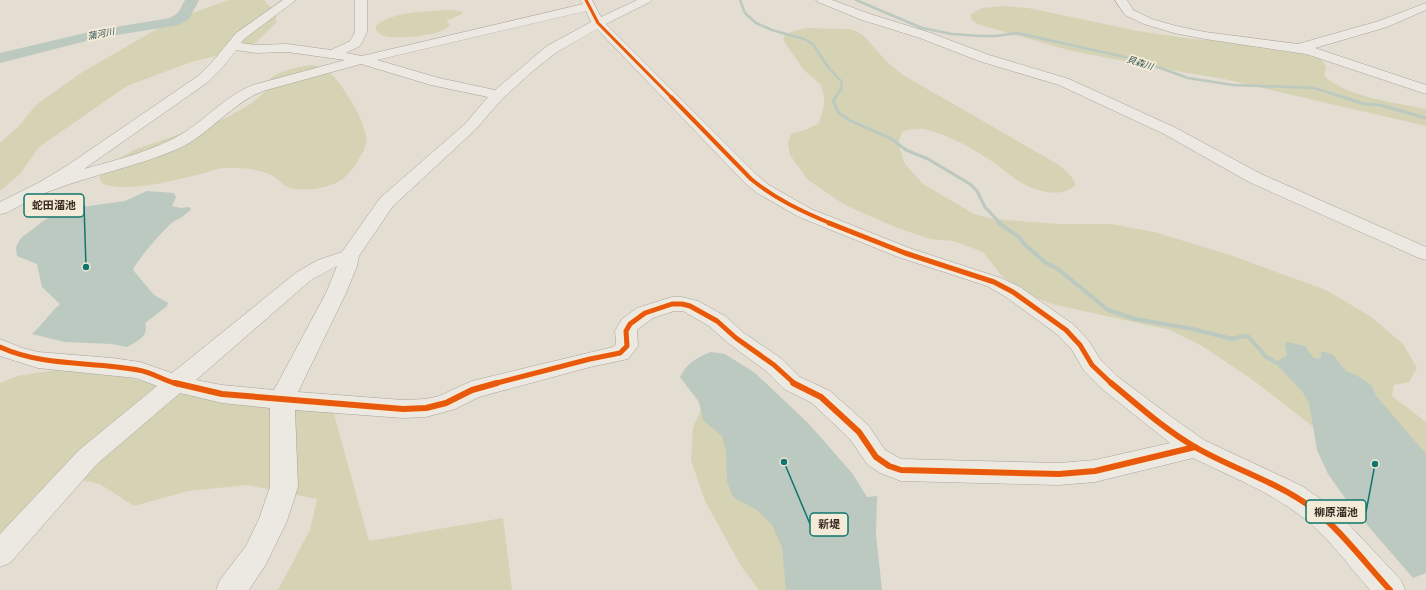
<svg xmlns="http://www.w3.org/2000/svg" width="1426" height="590" viewBox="0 0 1426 590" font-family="Bitter,'Noto Sans JP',serif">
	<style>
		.green { fill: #d5d3b4 }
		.water { fill: #bbc9c0 }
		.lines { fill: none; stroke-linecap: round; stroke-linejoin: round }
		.stream-far2 { stroke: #bbc9c0; stroke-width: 2.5 }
		.stream-far1 { stroke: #bbc9c0; stroke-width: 3 }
		.stream { stroke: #bbc9c0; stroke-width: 4 }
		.river { fill: #bbc9c0; fill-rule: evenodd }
		.minor-casing { stroke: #aaa299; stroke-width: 1 }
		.minor { fill: #ece9e2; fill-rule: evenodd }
		.cycleway-far3-casing { stroke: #f4ead8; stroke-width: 4.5 }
		.cycleway-far2-casing { stroke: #f4ead8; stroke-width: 6 }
		.cycleway-far1-casing { stroke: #f4ead8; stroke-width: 8 }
		.cycleway-casing { stroke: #f4ead8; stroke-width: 9 }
		.cycleway-far3 { stroke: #e8590c; stroke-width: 3 }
		.cycleway-far2 { stroke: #e8590c; stroke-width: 4 }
		.cycleway-far1 { stroke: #e8590c; stroke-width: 5 }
		.cycleway { stroke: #e8590c; stroke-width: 6 }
		.labels { text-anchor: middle; stroke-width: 4; stroke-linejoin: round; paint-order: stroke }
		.far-water-label { font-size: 9px; font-style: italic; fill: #315752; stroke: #f4ead8 }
		.leader { fill: none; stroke: #0f766e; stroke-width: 1.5 }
		.callout-dot { fill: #0f766e; stroke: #f4ead8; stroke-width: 1.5 }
		.callout { fill: #f4ead8; stroke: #0f766e; stroke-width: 1.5 }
		.callout-label { font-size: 11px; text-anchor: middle; font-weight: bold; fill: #392b21 }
	</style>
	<rect width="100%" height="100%" fill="#e4ddd1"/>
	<!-- green -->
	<g class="green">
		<polygon points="228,0 264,0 276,13 276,23 256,42 246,47 228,53 191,62 127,86 39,147 20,174 0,191 0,143 19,126 36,105 81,73 155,30 193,13"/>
		<path d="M1005 6 1028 8 1138 31 1192 39 1248 43 1319 55 1326 67 1324 76C1350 98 1393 102 1426 109V126L1224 79 1164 69 1068 50 977 24 971 19V14L982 8Z"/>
		<path d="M452 10 463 12 460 15 446 21 450 24C444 37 397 39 384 36 381 35 378 32 376 31V26C392 11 431 11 452 10Z"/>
		<path d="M805 28 849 29 856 31 864 36 887 62 903 75 1059 165 1072 177 1076 185C1063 197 1043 193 1028 186 1014 180 1003 168 990 160 971 147 946 134 924 129 917 128 909 130 903 131L898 143 905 164 923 184 974 214 994 219 1059 224H1111L1154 232 1227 254 1326 290 1370 316 1403 344 1417 368 1409 382 1394 385 1392 396 1426 422V536L1346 452 1253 380 1202 346 1170 330 1052 304 1026 294 1001 275 983 252 954 241 930 239 895 227 845 205 808 180 790 155 788 143 791 134 807 129 819 123 824 106V96L821 85 804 70 783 40 785 34Z"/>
		<path d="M311 65C332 67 341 86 352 102 357 110 369 135 366 144 365 148 363 152 361 155 357 162 353 170 347 175 335 188 307 192 290 188 284 186 279 180 273 176 260 169 239 167 225 168 218 168 211 171 204 173 174 180 133 193 103 184L99 178 106 166 134 150 226 118 252 103 269 88V80C281 69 296 68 311 65Z"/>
		<polygon points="56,370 107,373 237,403 332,407 369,541 503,518 512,590 278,590 310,530 317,499 247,485 188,491 134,506 100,484 81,480 0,543 0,383 17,376"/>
		<polygon points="705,402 875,590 759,590 741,566 705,501 691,460 693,427"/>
	</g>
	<!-- water -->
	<g class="water">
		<path d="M147 191 174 193 176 197 172 206 181 208 189 207 191 209C183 217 182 217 173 222 165 228 136 261 133 270L154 295 168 303 167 306 145 323C149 337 138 340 127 347L112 344 65 342 32 334C43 324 50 313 60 304L42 287 37 264 17 256 16 247 21 238 46 219 74 208 125 201Z"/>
		<polygon points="1287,342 1305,346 1307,348 1307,350 1313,357 1318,359 1321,356 1321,352 1325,352 1333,355 1346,371 1356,375 1371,385 1377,397 1426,454 1426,573 1413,578 1350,505 1328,474 1317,450 1309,403 1302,391 1277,365 1278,361 1287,355 1285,345"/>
		<path d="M711 352 725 354 755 373 808 423 852 473 867 497 877 496 876 535 882 590H786L782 547 772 525 757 510 733 497 727 482 726 451 722 436 703 420 699 402 680 377C686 364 697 357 711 352Z"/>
	</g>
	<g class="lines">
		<!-- stream-far2 -->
		<g class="stream-far2">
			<polyline points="740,0 745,13 756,23 772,30 804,39 813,44 828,67 842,82 841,89 835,98"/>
			<polyline points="856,0 922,28 952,34 980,36 996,36 1017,33 1138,60 1188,78 1233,85 1314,88 1346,98"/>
		</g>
		<!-- stream-far1 -->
		<g class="stream-far1">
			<polyline points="836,97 833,101 839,113 849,120 890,138 906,150 928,159 970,184 977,191 985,207 1001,224"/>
			<polyline points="1343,97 1364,104 1380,105 1426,118"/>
		</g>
		<!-- stream -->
		<polyline class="stream" points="999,223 1020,238 1024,244 1045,262 1058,269 1108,310 1135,319 1193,329 1232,339 1244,336 1249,337 1266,357 1281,365"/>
		<!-- river -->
		<polygon class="river" points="185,0 199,0 189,19 179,25 98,38 0,63 0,53 98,30 170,18 178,13"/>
		<!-- minor casing -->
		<g class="minor-casing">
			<g id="minor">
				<path d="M283 0H296L244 39 241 43 256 45 287 44 331 50 350 41 355 32V0H367V32L360 46 346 53 362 56 583 4 580 0H592L601 17 637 0H652L650 2 606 24 757 175 769 185 811 209 912 249 1001 278 1020 287 1074 325 1088 340 1100 359 1118 377 1170 416 1204 440 1302 486 1322 500 1338 513 1401 580 1405 590H1370C1348 565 1328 536 1301 516 1269 491 1229 476 1193 458L1095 482 1059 485 901 481 880 473 867 464 850 439 812 403 784 389 766 371 728 343 709 326 683 311H674L653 318 638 329 637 331 638 346 628 359 590 367 479 397 455 409 426 417 403 418 295 410 298 487 287 521 266 564 249 590H216L220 580 246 546 259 519 270 487V408L222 403 180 393 97 464 10 563 0 567V534L79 450 157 386 136 378 38 368 0 356V339L22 348 38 352 112 358 140 362 172 373 297 272 318 260 342 252 380 198 465 124 488 97 431 85 361 64 263 91C232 103 211 133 180 148 139 166 95 174 53 190 37 195 22 205 6 213L0 214V202L40 182 68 165 198 76 213 61 236 33ZM586 11 591 22 547 46 495 90 439 78 377 60ZM597 29 745 183 757 193 799 217 898 257 987 286 1006 297 1058 335 1072 350 1084 371 1102 389 1170 443 1095 460 1059 463 901 459 885 450 868 425 830 391 800 377 782 359 744 333 725 316 698 301 682 297H672L637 308 622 319 619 324 615 331 616 344 613 347 472 381 439 396 426 399 403 400 298 392 346 293 357 266 359 256 393 206 475 130 503 98 534 70 557 52ZM236 50 256 53 287 52 345 60 253 85C227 95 208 117 185 132 156 150 117 160 84 169L208 82 223 67ZM337 266 326 293 274 390 222 385 196 380 311 280Z"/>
				<polygon points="816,0 832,0 870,14 928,32 989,55 1069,79 1176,128 1261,174 1426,247 1426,260 1419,258 1249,182 1164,134 1059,85 979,61 920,38 862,20 818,2"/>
				<polygon points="1115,0 1127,0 1133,10 1152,19 1176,26 1205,32 1298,44 1379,21 1426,3 1426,10 1387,27 1315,48 1426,85 1426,94 1306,54 1205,39 1174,33 1144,24 1125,15"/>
			</g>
		</g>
		<!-- minor -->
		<use href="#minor" class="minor"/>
		<!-- cycleway-far3 casing -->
		<g class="cycleway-far3-casing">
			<polyline id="cycleway-far3" points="586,0 598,23 672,98"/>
		</g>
		<!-- cycleway-far2 casing -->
		<g class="cycleway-far2-casing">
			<path id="cycleway-far2" d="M671 97 751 179C775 199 803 212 832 224"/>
		</g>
		<!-- cycleway-far1 casing -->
		<g class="cycleway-far1-casing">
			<g id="cycleway-far1">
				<polyline points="829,223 905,253 994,282 1013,292 1066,330 1080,345 1092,365 1112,384"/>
				<path d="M0 347C44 367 91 361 138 370 152 372 164 381 178 384"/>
				<polyline points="493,384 590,359 620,353 627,346 626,331 630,324 645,313 672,304 682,304 690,306 717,321 736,338 774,365 795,384"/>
			</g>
		</g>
		<!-- cycleway casing -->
		<g class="cycleway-casing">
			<g id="cycleway">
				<polyline points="175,383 222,394 403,409 426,408 446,403 472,390 497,383"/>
				<polyline points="793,383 821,397 859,432 876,457 889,466 901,470 1059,474 1095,471 1195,447"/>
				<path d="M1111 383C1138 405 1165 430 1195 447 1233 469 1275 481 1311 507 1338 527 1366 564 1390 590"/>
			</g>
		</g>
		<!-- cycleway-far3 -->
		<use href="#cycleway-far3" class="cycleway-far3"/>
		<!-- cycleway-far2 -->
		<use href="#cycleway-far2" class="cycleway-far2"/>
		<!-- cycleway-far1 -->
		<use href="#cycleway-far1" class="cycleway-far1"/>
		<!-- cycleway -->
		<use href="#cycleway" class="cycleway"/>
	</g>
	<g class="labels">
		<!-- far-water labels -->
		<g class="far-water-label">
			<text transform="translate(101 34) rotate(-11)" y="3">蒲河川</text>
			<text transform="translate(1140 63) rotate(18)" y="3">貝森川</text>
		</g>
	</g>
	<!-- callouts -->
	<path class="leader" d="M86 267L84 205M1375 464L1366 512M784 462L810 524"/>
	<g class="callout-dot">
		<circle cx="86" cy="267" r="4"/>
		<circle cx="1375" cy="464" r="4"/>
		<circle cx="784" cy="462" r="4"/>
	</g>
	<g class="callout">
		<rect x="24" y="194" width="60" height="23" rx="4"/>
		<rect x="1306" y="500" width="60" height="23" rx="4"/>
		<rect x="810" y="513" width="38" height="23" rx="4"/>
	</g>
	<g class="callout-label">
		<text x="54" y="209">蛇田溜池</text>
		<text x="1336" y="516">柳原溜池</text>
		<text x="829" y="528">新堤</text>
	</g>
</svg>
